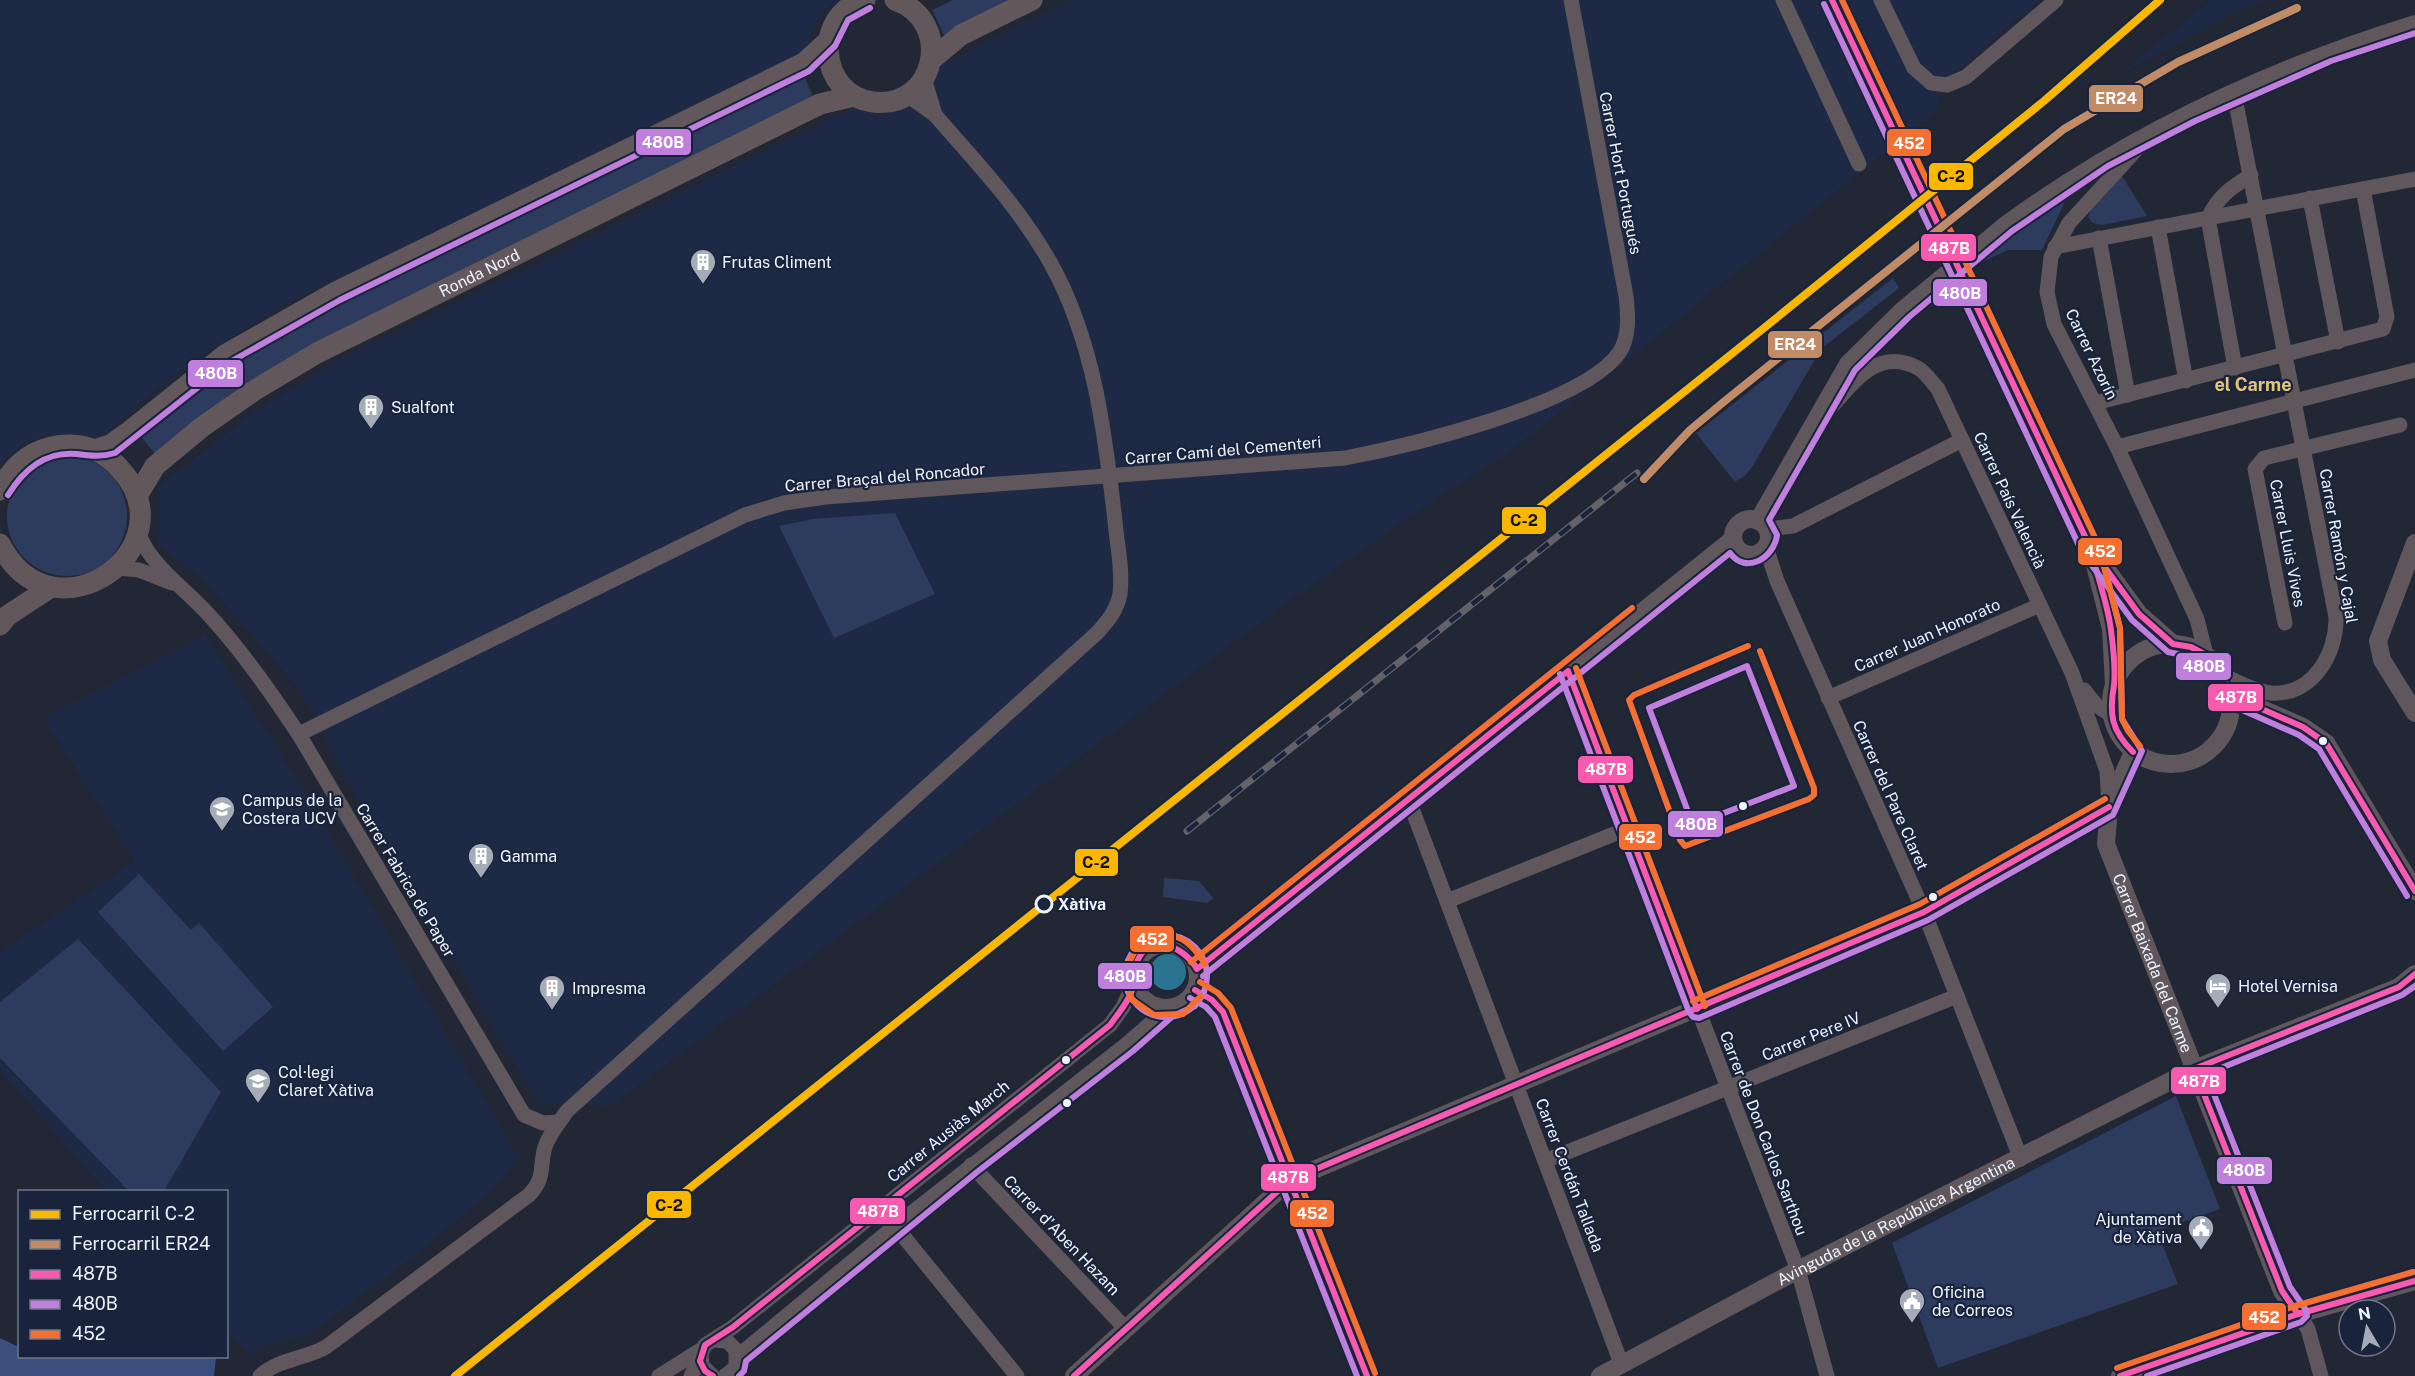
<svg xmlns="http://www.w3.org/2000/svg" width="2415" height="1376" viewBox="0 0 2415 1376" font-family="'Public Sans',sans-serif">
	<style>
		.built { fill: #1e2a45 }
		.green { fill: #2c3b5e }
		.forest { fill: #3b4f7e }
		.water { fill: #2a7491 }
		.lines { fill: none; stroke-linecap: round; stroke-linejoin: round }
		.minor { stroke: #5f575c; stroke-width: 15 }
		.tertiary { stroke: #5f575c; stroke-width: 18 }
		.secondary { stroke: #62585c; stroke-width: 21 }
		.rail-casing { stroke: #63626a; stroke-width: 7 }
		.rail { stroke: #19243c; stroke-width: 4.5; stroke-dasharray: 14; stroke-linecap: butt }
		.tertiary-bridge { stroke: #5f575c; stroke-width: 18 }
		.bus-1-casing { stroke: #19243c; stroke-width: 10 }
		.bus-2-casing { stroke: #19243c; stroke-width: 10 }
		.bus-3-casing { stroke: #19243c; stroke-width: 10 }
		.bus-1 { stroke: #f75aaf; stroke-width: 6 }
		.bus-2 { stroke: #c07fdc; stroke-width: 6 }
		.bus-3 { stroke: #f46f30; stroke-width: 6 }
		.rail-1-casing { stroke: #19243c; stroke-width: 12 }
		.rail-2-casing { stroke: #19243c; stroke-width: 12 }
		.rail-1 { stroke: #fab700; stroke-width: 8 }
		.rail-2 { stroke: #c18c65; stroke-width: 8 }
		.bus-dot { fill: #eef3fd; stroke: #19243c; stroke-width: 2 }
		.stop-dot { fill: #19243c; stroke: #eef3fd; stroke-width: 3 }
		.labels { text-anchor: middle; stroke-width: 4.5; stroke-linejoin: round; paint-order: stroke }
		.street-label { font-size: 16px; fill: #eef3fd; stroke: #19243c }
		.poi-label { font-size: 16px; fill: #eef3fd; stroke: #19243c; text-anchor: start }
		.stop-label { font-size: 16px; font-weight: bold; fill: #eef3fd; stroke: #19243c; text-anchor: start }
		.neighbourhood-label { font-size: 18px; font-weight: bold; fill: #e3c67b; stroke: #19243c }
		.line-badge { stroke: #19243c; stroke-width: 2 }
		.badge-label { font-size: 16px; text-anchor: middle; font-weight: bold; fill: #fff }
		.pale-badge-label { font-size: 16px; text-anchor: middle; font-weight: bold; fill: #111 }
	</style>
	<rect width="100%" height="100%" fill="#212734"/>
	<!-- built -->
	<g class="built">
		<polygon points="0,0 837,0 825,9 813,26 806,51 479,212 281,306 174,375 100,438 75,434 49,435 26,443 0,463"/>
		<polygon points="1073,0 2039,0 1949,78 1933,113 1636,353 1503,456 1428,504 1292,599 610,1106 538,1102 352,788 298,688 203,579 157,544 160,526 158,487 256,411 336,362"/>
		<polygon points="2212,0 2267,0 2241,9 2115,77"/>
		<polygon points="205,635 311,803 518,1158 486,1196 409,1260 310,1333 268,1344 249,1355 227,1329 226,1192 106,1191 0,1070 0,952 135,861 44,719"/>
	</g>
	<!-- green -->
	<g class="green">
		<polygon points="953,0 1020,0 945,37 932,10"/>
		<polygon points="802,71 813,97 307,347 229,395 156,455 139,434 223,369 313,314"/>
		<polygon points="2122,176 2147,216 2103,225 2093,223 2088,217 2091,208"/>
		<polygon points="2066,194 2068,195 2042,250 2007,250 1979,264 1977,262"/>
		<polygon points="1893,278 1899,288 1821,349 1754,464 1746,475 1735,482 1696,433"/>
		<circle cx="67" cy="516" r="60"/>
		<polygon points="895,513 935,594 834,638 779,526 813,519"/>
		<polygon points="139,874 191,930 199,923 273,1007 223,1051 98,912"/>
		<polygon points="1164,878 1199,881 1213,898 1207,903 1163,897"/>
		<polygon points="78,939 221,1092 164,1191 129,1191 0,1058 0,1002"/>
		<polygon points="2176,1096 2220,1209 2157,1231 2178,1284 1938,1368 1892,1243"/>
	</g>
	<!-- forest -->
	<polygon class="forest" points="0,1338 19,1347 20,1356 216,1357 214,1376 0,1376"/>
	<!-- water -->
	<circle class="water" cx="1168" cy="972" r="18"/>
	<g class="lines">
		<!-- minor -->
		<g class="minor">
			<polyline points="1783,0 1859,164"/>
			<polyline points="1881,0 1914,68 1931,83 1947,85 1966,77 2056,0"/>
			<polyline points="907,95 935,115 924,78"/>
			<polyline points="2147,138 2069,223 2051,257 2047,292 2054,324 2117,447 2197,619 2206,655"/>
			<polyline points="2310,198 2338,342"/>
			<polyline points="2208,218 2235,368"/>
			<path d="M2208 218C2218 196 2231 188 2251 175"/>
			<polyline points="2158,227 2186,381"/>
			<polyline points="2099,238 2128,395"/>
			<polyline points="2055,247 2415,179"/>
			<polyline points="2095,403 2383,329 2387,317 2363,189"/>
			<path d="M1822 417C1848 391 1874 344 1918 368 1925 372 1932 382 1938 389L2072 673 2107 771 2109 807"/>
			<polyline points="2117,447 2415,370"/>
			<polyline points="1767,529 1793,526 1962,440"/>
			<path d="M138 532C151 567 185 588 209 615 244 653 273 695 301 738L524 1115 543 1123 559 1122"/>
			<polyline points="1766,547 1777,581 1924,912 2021,1159"/>
			<polyline points="117,568 139,570 172,583"/>
			<polyline points="2285,623 2255,469 2264,458 2400,425"/>
			<polyline points="1568,671 1798,1270 1827,1376"/>
			<path d="M2223 675C2238 682 2254 691 2271 693 2313 696 2337 653 2336 617L2234 93"/>
			<polyline points="2084,690 2096,705 2111,715"/>
			<polyline points="1828,698 2040,605"/>
			<path d="M299 734 745 515 784 503 826 497 1345 458C1408 446 1582 405 1619 353 1630 337 1628 314 1626 296L1571 0"/>
			<polyline points="1408,798 1621,1363"/>
			<polyline points="1447,901 1629,828"/>
			<polyline points="1545,1161 1957,996"/>
			<polyline points="971,1165 1126,1329"/>
			<polyline points="895,1226 1017,1376"/>
			<polyline points="2298,1314 2308,1329 2321,1376"/>
			<polyline points="714,1340 727,1341 736,1350 736,1367 725,1376"/>
			<polyline points="701,1355 702,1366 713,1376"/>
			<polyline points="738,1356 895,1226 1127,1044 1168,1008"/>
			<path d="M260 1376C278 1359 305 1359 326 1347L529 1195C546 1177 539 1168 545 1147 549 1134 559 1123 567 1111L1097 633C1108 621 1117 610 1120 594 1123 570 1117 545 1115 521 1105 433 1094 340 1050 262 1019 207 976 162 935 115"/>
			<polyline points="659,1376 702,1349"/>
			<polyline points="691,1376 705,1345 733,1327 1110,1025 1123,1007 1134,983"/>
		</g>
		<!-- tertiary -->
		<g class="tertiary">
			<polyline points="1832,0 2090,547 2139,614 2173,644"/>
			<path d="M2007 224C2131 134 2269 69 2415 24"/>
			<circle cx="1751" cy="537" r="18"/>
			<polyline points="1758,521 1848,364 1903,310"/>
			<polyline points="2415,543 2378,641 2382,660 2415,713"/>
			<polyline points="2093,557 2111,629 2114,684"/>
			<circle cx="2171" cy="704" r="60"/>
			<polyline points="2230,695 2303,727 2326,743 2415,891"/>
			<path id="s1" d="M2133 752 2109 807 2106 844 2282 1291 2298 1314"/>
			<circle cx="1166" cy="976" r="32"/>
			<polyline points="1197,969 1733,539"/>
			<polyline points="1195,990 1212,1000 1223,1012 1367,1376"/>
			<polyline points="1074,1376 1290,1180 1924,912 2109,807"/>
			<path id="s2" d="M1600 1376 1798 1270 2194 1069 2399 987 2415 974"/>
			<polyline points="2120,1376 2298,1314 2415,1281"/>
		</g>
		<!-- secondary -->
		<g class="secondary">
			<path d="M865 0C812 14 818 95 873 102 936 110 955 21 895 0"/>
			<polyline points="931,60 961,35 1032,0"/>
			<polyline points="94,450 110,445 130,431 225,355 336,292 804,63 828,41"/>
			<path d="M0 490C14 463 36 446 68 445 88 444 107 454 120 469 192 547 53 647 0 544"/>
			<path id="s3" d="M137 496 155 466 202 427 255 390 317 353 820 104 854 96"/>
			<polyline points="0,625 7,616 51,587"/>
		</g>
		<!-- rail casing -->
		<g class="rail-casing">
			<polyline id="rail" points="1187,831 1637,473"/>
		</g>
		<!-- rail -->
		<use href="#rail" class="rail"/>
		<!-- tertiary-bridge -->
		<polyline class="tertiary-bridge" points="1903,310 2007,224"/>
		<!-- bus-1 casing -->
		<g class="bus-1-casing">
			<g id="bus-1">
				<polyline points="1832,0 2090,547 2139,614 2173,644 2191,647 2206,655 2223,675 2230,695 2303,727 2326,743 2415,891"/>
				<path d="M2093 558C2099 581 2108 606 2111 630 2113 646 2116 669 2114 685 2109 714 2111 730 2133 752"/>
				<polyline points="1195,990 1212,1000 1223,1012 1367,1376"/>
				<polyline points="2298,1314 2282,1291 2194,1069 2399,987 2415,974"/>
				<path d="M713 1376 705 1371 700 1361 705 1345 733 1327 1110 1025C1117 1015 1126 1005 1131 993 1135 984 1133 975 1136 965 1147 930 1184 946 1197 969L1568 671 1697 1009"/>
				<polyline points="1074,1376 1290,1180 1924,912 2109,807"/>
				<polyline points="2120,1376 2298,1314 2415,1281"/>
			</g>
		</g>
		<!-- bus-2 casing -->
		<g class="bus-2-casing">
			<g id="bus-2">
				<polyline points="1824,4 2082,552 2132,620 2168,652 2188,656 2200,662 2215,680 2224,702 2299,735 2319,749 2407,896"/>
				<path d="M8 495C24 469 45 451 77 454 91 456 102 457 115 453L230 362 340 300 809 71 835 46 848 20 870 8"/>
				<polygon points="1747,666 1794,786 1693,825 1649,708"/>
				<polyline points="1560,674 1689,1012 1693,1017 1699,1018 1928,920 2113,815 2142,751 2122,719 2120,628 2099,545"/>
				<circle cx="1166" cy="976" r="41"/>
				<path d="M1203 976 1730 553C1746 575 1774 558 1777 535L1769 520 1855 370 1909 317 2012 231 2108 166 2195 121 2331 61 2415 33"/>
				<polyline points="1190,998 1206,1007 1215,1017 1357,1376"/>
				<polyline points="739,1376 744,1371 746,1361 977,1172 1133,1051 1173,1016 1195,1006 1202,995"/>
				<polyline points="2147,1376 2301,1322 2307,1316 2306,1310 2290,1287 2206,1074 2402,995 2415,986"/>
			</g>
		</g>
		<!-- bus-3 casing -->
		<g class="bus-3-casing">
			<g id="bus-3">
				<polyline points="1842,0 2098,544 2120,628 2122,719 2128,731 2140,746"/>
				<polyline points="1748,646 1634,695 1629,700 1680,840 1685,846 1809,799 1814,795 1814,788 1760,651"/>
				<polyline points="1576,668 1705,1006"/>
				<polyline points="1191,962 1632,608"/>
				<polyline points="1200,982 1218,993 1231,1008 1375,1373"/>
				<path d="M1201 996 1183 1014 1154 1015 1131 999 1125 970 1138 945C1170 928 1186 934 1205 964"/>
				<polyline points="1693,1001 1920,904 2105,799"/>
				<polyline points="2117,1368 2295,1306 2413,1272"/>
			</g>
		</g>
		<!-- bus-1 -->
		<use href="#bus-1" class="bus-1"/>
		<!-- bus-2 -->
		<use href="#bus-2" class="bus-2"/>
		<!-- bus-3 -->
		<use href="#bus-3" class="bus-3"/>
		<!-- rail-1 casing -->
		<g class="rail-1-casing">
			<polyline id="rail-1" points="455,1376 1764,328 2044,101 2160,0"/>
		</g>
		<!-- rail-2 casing -->
		<g class="rail-2-casing">
			<polyline id="rail-2" points="1644,479 1690,430 1726,400 2064,129 2178,62 2297,8"/>
		</g>
		<!-- rail-1 -->
		<use href="#rail-1" class="rail-1"/>
		<!-- rail-2 -->
		<use href="#rail-2" class="rail-2"/>
	</g>
	<!-- icons -->
	<defs>
		<g id="building-pin" transform="scale(1.35)"><path d="M0 17L-7.5 6A9.5 9.5 0 1 1 7.5 6Z" fill="#a6acb7" stroke="#19243c"/><path d="M-4-6H4V6H1V3H-1V6H-4ZM-2.5-4.3h1.7v1.8h-1.7ZM.8-4.3h1.7v1.8H.8ZM-2.5-1h1.7V.8h-1.7ZM.8-1h1.7V.8H.8Z" fill="#fff"/></g>
		<g id="university-pin" transform="scale(1.35)"><path d="M0 17L-7.5 6A9.5 9.5 0 1 1 7.5 6Z" fill="#a6acb7" stroke="#19243c"/><path d="M0-5L7-2L0 1L-7-2ZM-4 1L0 2.5L4 1V4Q0 6-4 4Z" fill="#fff"/></g>
		<g id="hotel-pin" transform="scale(1.35)"><path d="M0 17L-7.5 6A9.5 9.5 0 1 1 7.5 6Z" fill="#a6acb7" stroke="#19243c"/><path d="M-6-4.5h1.5V1H6V5H4.5V3h-9V5H-6ZM-4 0a1.8 1.8 0 1 1 3.6 0ZM.5 0V-2.5h3Q6-2.5 6 0Z" fill="#fff"/></g>
		<g id="school-pin" transform="scale(1.35)"><path d="M0 17L-7.5 6A9.5 9.5 0 1 1 7.5 6Z" fill="#a6acb7" stroke="#19243c"/><path d="M0-5L7-2L0 1L-7-2ZM-4 1L0 2.5L4 1V4Q0 6-4 4Z" fill="#fff"/></g>
		<g id="civic-pin" transform="scale(1.35)"><path d="M0 17L-7.5 6A9.5 9.5 0 1 1 7.5 6Z" fill="#a6acb7" stroke="#19243c"/><path d="M-.6-6.5H3V-4.5H.6V-3L4-1V1h2V6H-6V1h2V-1L-.6-3ZM-1.2 2.5V6h2.4V2.5Z" fill="#fff"/></g>
	</defs>
	<g fill-rule="evenodd">
		<use href="#building-pin" x="703" y="262"/>
		<use href="#building-pin" x="371" y="407"/>
		<use href="#university-pin" x="222" y="809"/>
		<use href="#building-pin" x="481" y="856"/>
		<use href="#hotel-pin" x="2218" y="986"/>
		<use href="#building-pin" x="552" y="988"/>
		<use href="#school-pin" x="258" y="1081"/>
		<use href="#civic-pin" x="2201" y="1228"/>
		<use href="#civic-pin" x="1912" y="1301"/>
	</g>
	<!-- markers -->
	<g class="bus-dot">
		<circle cx="2323" cy="741" r="5"/>
		<circle cx="1743" cy="806" r="5"/>
		<circle cx="1933" cy="897" r="5"/>
		<circle cx="1066" cy="1060" r="5"/>
		<circle cx="1067" cy="1103" r="5"/>
	</g>
	<circle class="stop-dot" cx="1044" cy="904" r="8"/>
	<g class="labels">
		<!-- street labels -->
		<g class="street-label">
			<text transform="translate(1621 173) rotate(79)" y="6">Carrer Hort Portugués</text>
			<text dy="6" stroke="none"><textPath href="#s3" startOffset="414">Ronda Nord</textPath></text>
			<text transform="translate(2092 354) rotate(64)" y="6">Carrer Azorín</text>
			<text transform="translate(1223 450) rotate(-5)" y="6">Carrer Camí del Cementeri</text>
			<text transform="translate(885 477) rotate(-5)" y="6">Carrer Braçal del Roncador</text>
			<text transform="translate(2010 500) rotate(65)" y="6">Carrer País Valencià</text>
			<text transform="translate(2288 543) rotate(79)" y="6">Carrer Lluis Vives</text>
			<text transform="translate(2339 546) rotate(80)" y="6">Carrer Ramón y Cajal</text>
			<text transform="translate(1927 635) rotate(-24)" y="6">Carrer Juan Honorato</text>
			<text transform="translate(1891 795) rotate(66)" y="6">Carrer del Pare Claret</text>
			<text transform="translate(406 880) rotate(59)" y="6">Carrer Fabrica de Paper</text>
			<text dy="6" stroke="none"><textPath href="#s1" startOffset="225">Carrer Baixada del Carme</textPath></text>
			<text transform="translate(1811 1036) rotate(-22)" y="6">Carrer Pere IV</text>
			<text transform="translate(948 1131) rotate(-39)" y="6">Carrer Ausiàs March</text>
			<text transform="translate(1764 1133) rotate(69)" y="6">Carrer de Don Carlos Sarthou</text>
			<text transform="translate(1570 1175) rotate(69)" y="6">Carrer Cerdán Tallada</text>
			<text dy="6" stroke="none"><textPath href="#s2" startOffset="334">Avinguda de la República Argentina</textPath></text>
			<text transform="translate(1062 1235) rotate(46)" y="6">Carrer d'Aben Hazam</text>
		</g>
		<!-- poi labels -->
		<g class="poi-label">
			<text x="722" y="268">Frutas Climent</text>
			<text x="391" y="413">Sualfont</text>
			<text x="242" y="806">Campus de la<tspan x="242" dy="18">Costera UCV</tspan></text>
			<text x="500" y="862">Gamma</text>
			<text x="2238" y="992">Hotel Vernisa</text>
			<text x="572" y="994">Impresma</text>
			<text x="278" y="1078">Col·legi<tspan x="278" dy="18">Claret Xàtiva</tspan></text>
			<text x="2182" y="1225" text-anchor="end">Ajuntament<tspan x="2182" dy="18">de Xàtiva</tspan></text>
			<text x="1932" y="1298">Oficina<tspan x="1932" dy="18">de Correos</tspan></text>
		</g>
		<!-- stop labels -->
		<g class="stop-label">
			<text x="1058" y="910">Xàtiva</text>
		</g>
		<!-- neighbourhood labels -->
		<g class="neighbourhood-label">
			<text x="2253" y="391">el Carme</text>
		</g>
	</g>
	<g class="line-badge">
		<rect x="2088" y="84" width="56" height="29" rx="6" fill="#c18c65"/>
		<rect x="635" y="128" width="57" height="28" rx="6" fill="#c07fdc"/>
		<rect x="1886" y="128" width="46" height="29" rx="6" fill="#f46f30"/>
		<rect x="1928" y="162" width="46" height="29" rx="6" fill="#fab700"/>
		<rect x="1920" y="233" width="57" height="29" rx="6" fill="#f75aaf"/>
		<rect x="1932" y="278" width="56" height="29" rx="6" fill="#c07fdc"/>
		<rect x="1767" y="330" width="56" height="29" rx="6" fill="#c18c65"/>
		<rect x="187" y="359" width="57" height="29" rx="6" fill="#c07fdc"/>
		<rect x="1501" y="506" width="46" height="29" rx="6" fill="#fab700"/>
		<rect x="2077" y="537" width="46" height="29" rx="6" fill="#f46f30"/>
		<rect x="2175" y="652" width="57" height="29" rx="6" fill="#c07fdc"/>
		<rect x="2207" y="683" width="57" height="29" rx="6" fill="#f75aaf"/>
		<rect x="1577" y="755" width="57" height="29" rx="6" fill="#f75aaf"/>
		<rect x="1667" y="810" width="57" height="28" rx="6" fill="#c07fdc"/>
		<rect x="1618" y="823" width="45" height="28" rx="6" fill="#f46f30"/>
		<rect x="1074" y="848" width="45" height="29" rx="6" fill="#fab700"/>
		<rect x="1129" y="925" width="46" height="28" rx="6" fill="#f46f30"/>
		<rect x="1097" y="962" width="56" height="28" rx="6" fill="#c07fdc"/>
		<rect x="2170" y="1066" width="57" height="29" rx="6" fill="#f75aaf"/>
		<rect x="2216" y="1156" width="57" height="29" rx="6" fill="#c07fdc"/>
		<rect x="1260" y="1163" width="57" height="29" rx="6" fill="#f75aaf"/>
		<rect x="646" y="1190" width="46" height="29" rx="6" fill="#fab700"/>
		<rect x="849" y="1197" width="57" height="28" rx="6" fill="#f75aaf"/>
		<rect x="1289" y="1199" width="46" height="29" rx="6" fill="#f46f30"/>
		<rect x="2241" y="1302" width="46" height="29" rx="6" fill="#f46f30"/>
	</g>
	<g class="badge-label">
		<text x="2116" y="104">ER24</text>
		<text x="663" y="148">480B</text>
		<text x="1909" y="149">452</text>
		<text x="1949" y="254">487B</text>
		<text x="1960" y="299">480B</text>
		<text x="1795" y="350">ER24</text>
		<text x="216" y="379">480B</text>
		<text x="2100" y="557">452</text>
		<text x="2204" y="672">480B</text>
		<text x="2236" y="703">487B</text>
		<text x="1606" y="775">487B</text>
		<text x="1696" y="830">480B</text>
		<text x="1640" y="843">452</text>
		<text x="1152" y="945">452</text>
		<text x="1125" y="982">480B</text>
		<text x="2199" y="1087">487B</text>
		<text x="2244" y="1176">480B</text>
		<text x="1288" y="1183">487B</text>
		<text x="878" y="1217">487B</text>
		<text x="1312" y="1219">452</text>
		<text x="2264" y="1323">452</text>
	</g>
	<g class="pale-badge-label">
		<text x="1951" y="182">C-2</text>
		<text x="1524" y="526">C-2</text>
		<text x="1096" y="868">C-2</text>
		<text x="669" y="1211">C-2</text>
	</g>
	<!-- legend -->
	<rect x="18" y="1190" width="210" height="168" fill="#19243c" stroke="#6e7789" stroke-width="1.5"/>
	<rect x="30" y="1210" width="30" height="9" fill="#fab700" stroke="#6e7789" stroke-width="1.5"/>
	<text x="72" y="1220" font-size="18" fill="#eef3fd">Ferrocarril C-2</text>
	<rect x="30" y="1240" width="30" height="9" fill="#c18c65" stroke="#6e7789" stroke-width="1.5"/>
	<text x="72" y="1250" font-size="18" fill="#eef3fd">Ferrocarril ER24</text>
	<rect x="30" y="1270" width="30" height="9" fill="#f75aaf" stroke="#6e7789" stroke-width="1.5"/>
	<text x="72" y="1280" font-size="18" fill="#eef3fd">487B</text>
	<rect x="30" y="1300" width="30" height="9" fill="#c07fdc" stroke="#6e7789" stroke-width="1.5"/>
	<text x="72" y="1310" font-size="18" fill="#eef3fd">480B</text>
	<rect x="30" y="1330" width="30" height="9" fill="#f46f30" stroke="#6e7789" stroke-width="1.5"/>
	<text x="72" y="1340" font-size="18" fill="#eef3fd">452</text>
	<!-- north arrow -->
	<g transform="translate(2367 1328) rotate(350)"><circle r="28" fill="#19243c" stroke="#6e7789" stroke-width="1.5"/>
	<path d="M0-4.5L10 22L0 15L-10 22Z" fill="#a6acb7"/>
	<text y="-9" font-size="16" font-weight="bold" text-anchor="middle" fill="#eef3fd">N</text>
	</g>
</svg>
